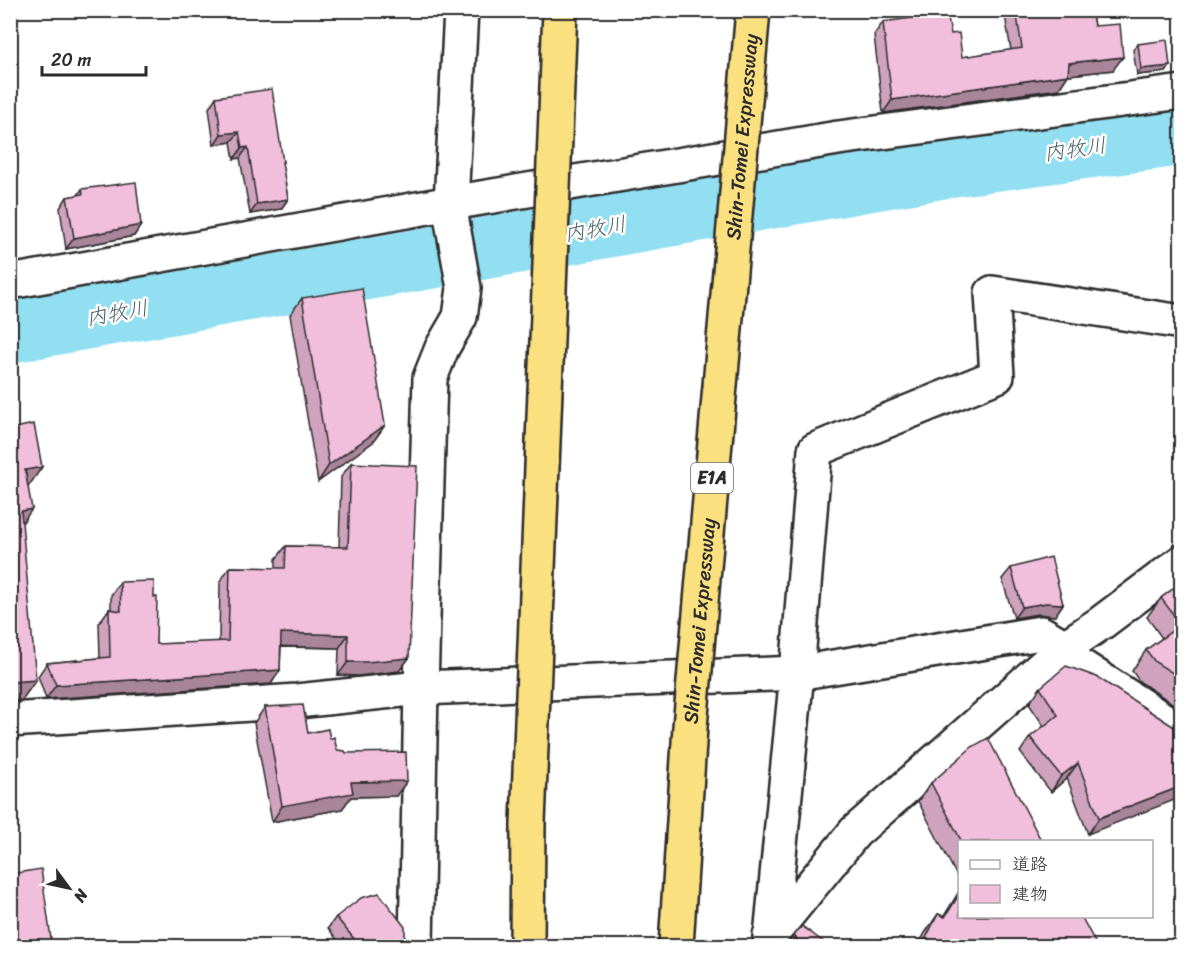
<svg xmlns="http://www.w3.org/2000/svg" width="1192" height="957" viewBox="0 0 1192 957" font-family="Sriracha,'Klee One',sans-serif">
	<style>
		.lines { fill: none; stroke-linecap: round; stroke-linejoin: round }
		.river { stroke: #92dff1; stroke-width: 62 }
		.minor-casing { stroke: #2b2b2b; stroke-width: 38 }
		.minor { stroke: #fff; stroke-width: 33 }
		.highway-bridge-casing { stroke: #2b2b2b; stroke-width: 38; stroke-linecap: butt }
		.highway-bridge { stroke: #fbe080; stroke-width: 33 }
		.wall { fill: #cfa3bd; stroke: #2b2b2b; stroke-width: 1.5 }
		.shaded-wall { fill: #a9859a; stroke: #2b2b2b; stroke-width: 1.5 }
		.building { fill: #f1bedc; stroke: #2b2b2b; stroke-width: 1.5 }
		.labels { text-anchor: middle; stroke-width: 5; stroke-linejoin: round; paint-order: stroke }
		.shield { fill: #fff; stroke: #6b6b6b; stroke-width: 1.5 }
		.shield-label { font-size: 18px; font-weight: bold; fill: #2b2b2b }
		.street-label { font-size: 20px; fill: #2b2b2b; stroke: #fff }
		.water-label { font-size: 21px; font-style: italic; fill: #4a6166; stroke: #fff }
	</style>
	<rect width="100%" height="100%" fill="#fff"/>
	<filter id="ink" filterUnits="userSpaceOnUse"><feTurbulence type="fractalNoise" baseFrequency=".0167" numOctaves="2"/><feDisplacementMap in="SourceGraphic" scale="12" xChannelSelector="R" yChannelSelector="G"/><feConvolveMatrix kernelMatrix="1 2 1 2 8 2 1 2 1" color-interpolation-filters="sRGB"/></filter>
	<g filter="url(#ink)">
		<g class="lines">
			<!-- river -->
			<polyline class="river" points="10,332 957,165 1182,135"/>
			<!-- minor casing -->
			<g class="minor-casing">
				<g id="minor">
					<polyline points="10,282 451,203 838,138 1182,92"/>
					<polyline points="10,720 297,701 421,688 797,673 1041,633 1065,647 1079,665 1182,732"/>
					<polyline points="770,936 855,832 1065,647 1101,623 1182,562"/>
					<polyline points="416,946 421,688 430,378 442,348 460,317 464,288 452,221 451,203 461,10"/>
					<polyline points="770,946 797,673 815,450 997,376 992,293 1182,322"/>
				</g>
			</g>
			<!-- minor -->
			<use href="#minor" class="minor"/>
			<!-- highway-bridge casing -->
			<g class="highway-bridge-casing">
				<g id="highway-bridge">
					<polyline points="527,946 528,823 560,10"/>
					<path id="s1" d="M676 946 690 727 753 10"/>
				</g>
			</g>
			<!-- highway-bridge -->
			<use href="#highway-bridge" class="highway-bridge"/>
		</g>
		<!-- wall -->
		<g class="wall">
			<polygon points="1004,10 1091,10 1094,26 1113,70 1068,75 1059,89 883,113 874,35 883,22 951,34 962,57 1011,50"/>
			<polygon points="1138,44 1170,66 1166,72 1137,75 1133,50"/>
			<polygon points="216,97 283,162 282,164 288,199 281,209 250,214 240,158 234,159 231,142 214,145 209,108"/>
			<polygon points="82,189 141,225 134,236 66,249 60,208 67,197 78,195"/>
			<polygon points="302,298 385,425 373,442 318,482 290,315"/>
			<polygon points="351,463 409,658 399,671 358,676 338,675 339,648 281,647 280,670 271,684 46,699 38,676 47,663 100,658 99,623 109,609 111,610 111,595 120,582 154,597 156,644 219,642 220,581 230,567 276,568 276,559 286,546 339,547 341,477"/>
			<polygon points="1011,568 1063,604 1055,616 1038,614 1014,618 1002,579"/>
			<polygon points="1182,582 1182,703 1178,707 1140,682 1132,671 1146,650 1162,638 1147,617 1161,598"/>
			<polygon points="1040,688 1182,732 1088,834 1067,778 1051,792 1020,752 1030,737 1044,726 1029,704"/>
			<polygon points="265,707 308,733 330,739 337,750 346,753 407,781 396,796 351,797 342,809 272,822 254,723"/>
			<polygon points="931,783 1042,842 960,842 960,882 918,801"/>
			<polygon points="960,890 960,916 1097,946 918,946 925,933 938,914 944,916"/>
			<polygon points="336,917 405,946 342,946 328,928"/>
			<polygon points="794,935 829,946 793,946 790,941"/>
		</g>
		<!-- shaded-wall -->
		<g class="shaded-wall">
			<polygon points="1123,57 1113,70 1060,76 1069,63"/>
			<polygon points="1170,66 1166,72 1137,75 1141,69"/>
			<polygon points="1068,75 1059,89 883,113 892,100"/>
			<polygon points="239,132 231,142 214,145 221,134"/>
			<polygon points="10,138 16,138 10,146"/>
			<polygon points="248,147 240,158 234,159 242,148"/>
			<polygon points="288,199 281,209 250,214 257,204"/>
			<polygon points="141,225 134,236 66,249 74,238"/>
			<polygon points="385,425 373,442 318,482 329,465"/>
			<polygon points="42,467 28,487 25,470"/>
			<polygon points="32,509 18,529 21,511"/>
			<polygon points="1046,603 1063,604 1055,616 1038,614 1014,618 1022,607"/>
			<polygon points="281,633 348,635 339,648 271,646"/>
			<polygon points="409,658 399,671 358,676 338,675 348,662"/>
			<polygon points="280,670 271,684 46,699 56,685"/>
			<polygon points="36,680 22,700 10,701 10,682"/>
			<polygon points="1078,763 1067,778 1051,792 1061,776"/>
			<polygon points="407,781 396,796 351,797 342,809 272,822 282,806 351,782"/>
			<polygon points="1182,786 1182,797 1088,834 1099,818"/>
		</g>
		<!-- building -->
		<g class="building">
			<polygon points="1016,10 1091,10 1094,26 1120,24 1123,57 1069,63 1068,75 892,100 883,22 947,13 951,34 959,33 962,57 1022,48"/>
			<polygon points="1167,40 1170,66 1141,69 1138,44"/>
			<polygon points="272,89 283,162 282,162 288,199 257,204 248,147 242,148 239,132 221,134 216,97"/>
			<polygon points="10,90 16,138 10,138"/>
			<polygon points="136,182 141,225 74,238 67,197 83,194 82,189"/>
			<polygon points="362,288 385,425 329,465 302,298"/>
			<polygon points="34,424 42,467 25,470 32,509 21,511 36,680 10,682 10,429"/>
			<polygon points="351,463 417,466 409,658 367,662 348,662 348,635 281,633 280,670 56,685 47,663 110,657 109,609 121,611 120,582 154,581 154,597 157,597 156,644 228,641 230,567 285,568 286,546 348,547"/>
			<polygon points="1051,557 1063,604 1046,603 1022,607 1011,568"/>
			<polygon points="1182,582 1182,626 1161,598"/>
			<polygon points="1172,631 1182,657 1182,679 1155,662 1146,650"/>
			<polygon points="1066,666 1097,677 1182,732 1182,786 1099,818 1078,763 1061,776 1030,737 1058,715 1040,688"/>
			<polygon points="303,705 308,733 328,729 330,739 334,737 337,750 345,751 346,753 406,752 407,781 351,782 353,793 282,806 265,707"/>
			<polygon points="988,738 1042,842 962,842 931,783 972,747"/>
			<polygon points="41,869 52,946 10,946 10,874"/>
			<polygon points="379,893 405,927 405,946 360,946 336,917 361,898"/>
			<polygon points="960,893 960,916 1081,916 1097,946 922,946 938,914 945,917"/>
			<polygon points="802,926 829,946 801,946 794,935"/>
		</g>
	</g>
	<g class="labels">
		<!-- shield labels -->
		<rect class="shield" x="691" y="463" width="42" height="30" rx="4.5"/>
		<g class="shield-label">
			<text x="712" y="484">E1A</text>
		</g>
		<!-- street labels -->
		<g class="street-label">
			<text dy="7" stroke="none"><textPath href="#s1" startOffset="812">Shin-Tomei Expressway</textPath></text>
			<text dy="7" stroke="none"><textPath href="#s1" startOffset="326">Shin-Tomei Expressway</textPath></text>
		</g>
		<!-- water labels -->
		<g class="water-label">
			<text transform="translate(1075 149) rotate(-8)" y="7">内牧川</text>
			<text transform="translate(595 229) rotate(-10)" y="7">内牧川</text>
			<text transform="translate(117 313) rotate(-10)" y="7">内牧川</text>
		</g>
	</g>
	<!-- margin -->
	<rect width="1192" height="957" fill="none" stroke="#fff" stroke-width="36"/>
	<rect x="18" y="18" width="1156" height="921" fill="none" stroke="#2b2b2b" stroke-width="2" filter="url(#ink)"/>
	<!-- legend -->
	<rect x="958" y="840" width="195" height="78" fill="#ffffff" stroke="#aaaaaa" stroke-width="1.5"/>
	<rect x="970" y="860" width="30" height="9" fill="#ffffff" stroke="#aaaaaa" stroke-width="1.5"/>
	<text x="1012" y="870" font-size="18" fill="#2b2b2b">道路</text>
	<rect x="970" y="885" width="30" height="18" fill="#f1bedc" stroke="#aaaaaa" stroke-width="1.5"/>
	<text x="1012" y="900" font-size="18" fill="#2b2b2b">建物</text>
	<!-- north arrow -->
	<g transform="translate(69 888) rotate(123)" stroke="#ffffff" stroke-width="4.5" paint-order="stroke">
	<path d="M0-4.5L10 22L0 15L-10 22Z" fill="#2b2b2b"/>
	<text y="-9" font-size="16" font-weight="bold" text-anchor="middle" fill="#2b2b2b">N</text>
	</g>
	<!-- scale -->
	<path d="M42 66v9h104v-9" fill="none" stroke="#2b2b2b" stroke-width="3"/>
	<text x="51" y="66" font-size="18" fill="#2b2b2b" stroke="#ffffff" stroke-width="4.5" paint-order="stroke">20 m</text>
</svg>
